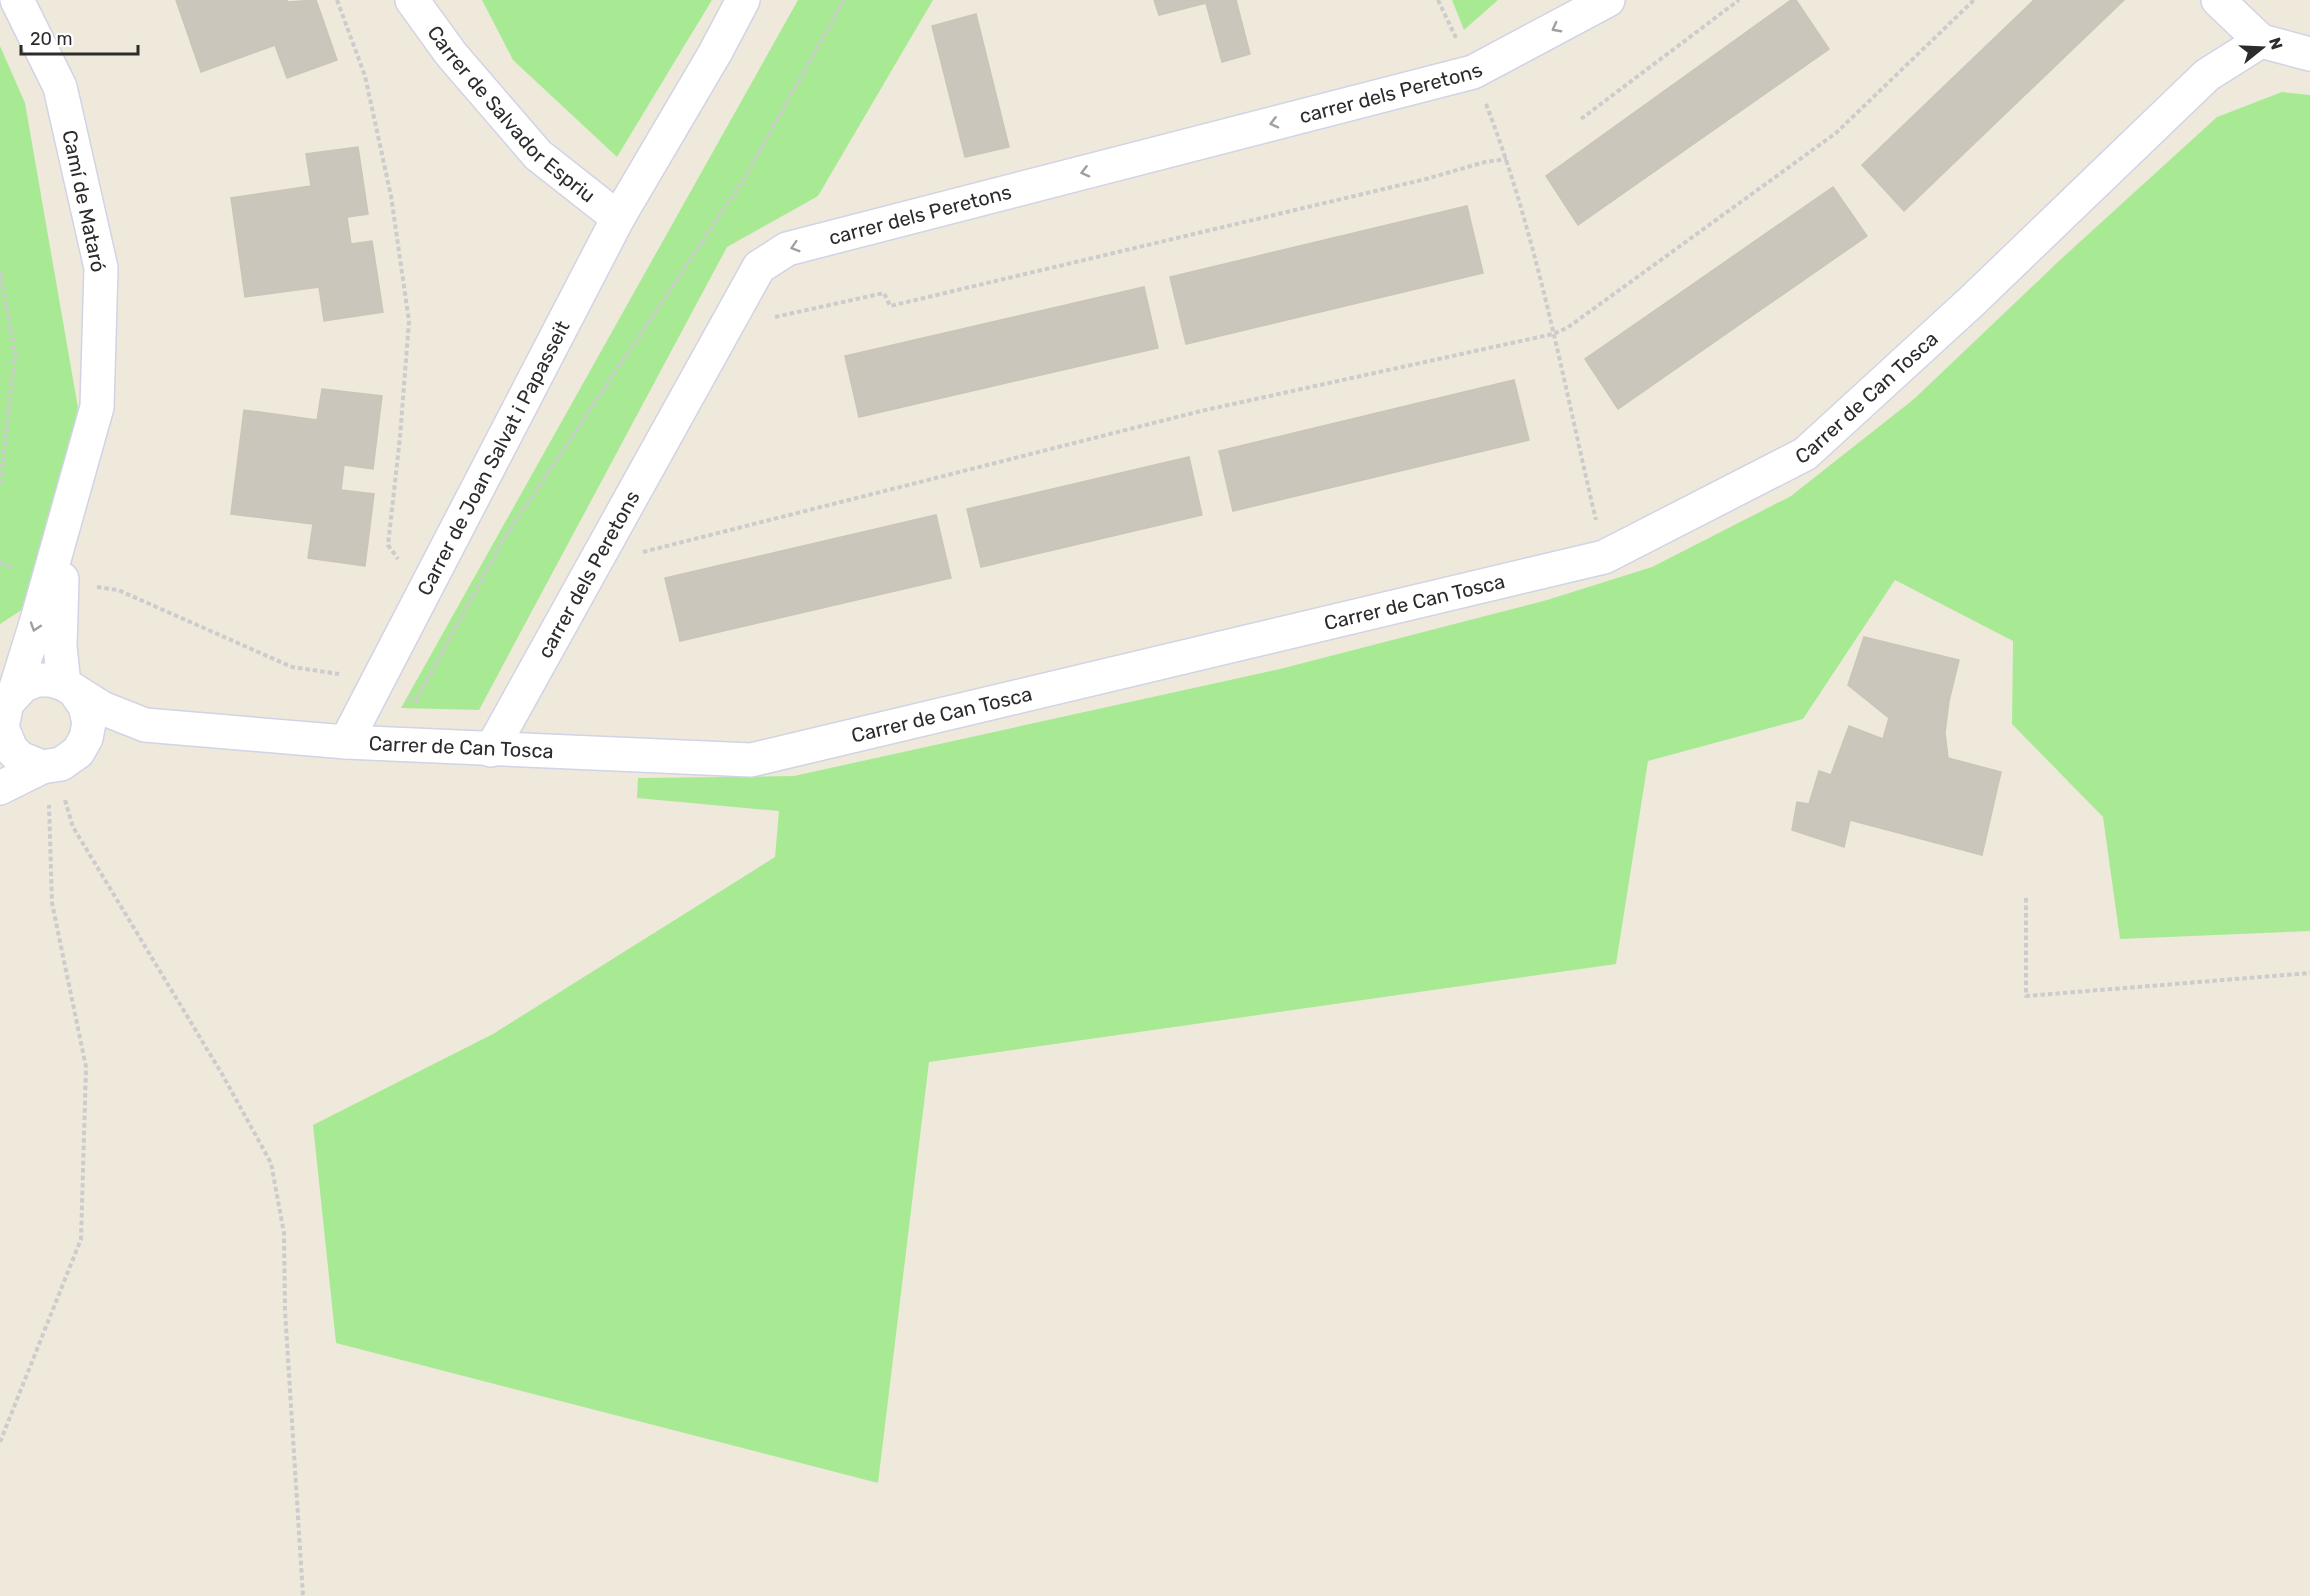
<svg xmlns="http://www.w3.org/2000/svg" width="2310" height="1596" viewBox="0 0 2310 1596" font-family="Rubik,sans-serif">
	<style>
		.green { fill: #a8ea94 }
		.building { fill: #cac6bc; stroke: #cac5b6; stroke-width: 1.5 }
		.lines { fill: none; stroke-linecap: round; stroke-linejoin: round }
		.minor-casing { stroke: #d1d3e6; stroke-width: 36 }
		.tertiary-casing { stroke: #d1d3e6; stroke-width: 36 }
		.path { stroke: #ccc; stroke-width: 4; stroke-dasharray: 4.5 3; stroke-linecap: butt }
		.minor { stroke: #fff; stroke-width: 33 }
		.tertiary { stroke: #fff; stroke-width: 33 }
		.oneway { stroke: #a0a0a0 }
		.labels { text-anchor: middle; stroke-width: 4.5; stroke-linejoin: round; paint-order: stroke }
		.street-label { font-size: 20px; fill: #2c2c2c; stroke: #fff }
	</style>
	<rect width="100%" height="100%" fill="#efe9dc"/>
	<!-- green -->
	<g class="green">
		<polygon points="482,0 712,0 617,157 513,60"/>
		<polygon points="798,0 933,0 818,196 727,247 479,710 401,708"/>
		<polygon points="1452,0 1498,0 1464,30"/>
		<polygon points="0,46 25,103 78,408 31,604 0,624"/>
		<polygon points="2282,92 2310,95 2310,931 2120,939 2103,817 2012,724 2013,641 1895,580 1803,719 1648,761 1616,964 929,1062 878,1483 336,1343 313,1125 493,1034 775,857 779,811 637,798 638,778 794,776 1280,669 1547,600 1652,567 1791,496 1914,399 2060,260 2217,117"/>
	</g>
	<!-- building -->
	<g class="building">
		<polygon points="176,0 287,0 288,2 316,0 337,60 287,78 275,45 201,72"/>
		<polygon points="1154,0 1236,0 1250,54 1222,62 1206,3 1159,15"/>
		<polygon points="1791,0 1796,0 1829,49 1578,225 1546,176"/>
		<polygon points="2034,0 2124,0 1904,211 1862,165"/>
		<polygon points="976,14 1009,147 965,157 932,26"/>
		<polygon points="358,147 368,214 347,217 351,244 372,241 383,312 324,321 319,287 245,297 231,198 311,186 306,154"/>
		<polygon points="1833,187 1867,236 1618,409 1585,359"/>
		<polygon points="1467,206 1483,273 1186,344 1170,277"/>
		<polygon points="1144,287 1158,348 859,417 845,356"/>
		<polygon points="1514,380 1529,440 1233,511 1219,451"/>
		<polygon points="322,389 382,396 373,469 344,465 341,490 374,494 365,566 308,558 313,524 231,514 244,410 317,420"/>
		<polygon points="1189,457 1202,515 981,567 967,509"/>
		<polygon points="936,515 951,578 680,641 665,578"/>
		<polygon points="1864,637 1959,660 1949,701 1945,733 1948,758 2001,772 1982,855 1850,820 1844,847 1792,830 1797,802 1809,804 1819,771 1831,775 1849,726 1883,739 1889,718 1848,685"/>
	</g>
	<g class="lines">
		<!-- minor casing -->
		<g class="minor-casing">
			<g id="minor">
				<path id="s1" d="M412 0 451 54 538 155 618 218"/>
				<polyline points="2218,0 2261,41"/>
				<polyline points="62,579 60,647 64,684"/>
				<polyline points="14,694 37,620 97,407 101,268 60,87 17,0"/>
				<path id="s2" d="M346 742 618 218 715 53 743 0"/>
				<path id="s3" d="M491 750 759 267 787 249 1473 72 1608 0"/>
			</g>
		</g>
		<!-- tertiary casing -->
		<g class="tertiary-casing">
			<g id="tertiary">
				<path id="s4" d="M76 693 85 706 89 723 86 738 78 752 61 764 42 767 20 758 11 749 2 727 7 703 24 685 37 680H51L64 684 102 708 145 725 346 742 751 760 1604 557 1805 454 1971 302 2207 75 2261 41 2310 54"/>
				<polyline points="0,788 42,767"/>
			</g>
		</g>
		<!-- path -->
		<g class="path">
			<polyline points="337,0 365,76 391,196 409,321 400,437 388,545 398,559"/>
			<polyline points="1438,0 1457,40"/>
			<path d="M1486 104C1538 238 1563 381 1596 520"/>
			<polyline points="1581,119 1739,0"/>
			<polyline points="0,271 15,354 0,486"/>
			<polyline points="775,317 884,293 890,306 1426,179 1485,162 1507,159"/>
			<polyline points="643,552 1201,411 1553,334 1567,328 1836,133 1974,0"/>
			<polyline points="0,563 14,568"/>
			<polyline points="97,587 118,590 292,667 339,674"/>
			<polyline points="409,698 416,701 503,540 744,179 844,0"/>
			<polyline points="65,800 73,827 222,1074 271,1163 284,1233 285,1311 303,1596"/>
			<polyline points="2026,898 2026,996 2310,973"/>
			<polyline points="0,1442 81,1239 86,1067 52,903 49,805"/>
		</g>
		<!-- minor -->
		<use href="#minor" class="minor"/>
		<!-- tertiary -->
		<use href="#tertiary" class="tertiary"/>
	</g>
	<!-- one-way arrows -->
	<defs><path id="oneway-chevron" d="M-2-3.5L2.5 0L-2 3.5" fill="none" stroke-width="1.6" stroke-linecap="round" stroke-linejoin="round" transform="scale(1.5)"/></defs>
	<g class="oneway">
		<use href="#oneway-chevron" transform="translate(1556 28) rotate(152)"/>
		<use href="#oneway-chevron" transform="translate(1274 123) rotate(166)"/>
		<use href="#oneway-chevron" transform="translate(1085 172) rotate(166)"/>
		<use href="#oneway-chevron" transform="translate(795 247) rotate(163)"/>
		<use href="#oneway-chevron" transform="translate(35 627) rotate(108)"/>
	</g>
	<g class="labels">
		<!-- street labels -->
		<g class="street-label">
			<text dy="7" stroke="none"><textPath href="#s3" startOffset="1209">carrer dels Peretons</textPath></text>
			<text dy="7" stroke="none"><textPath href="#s1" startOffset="152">Carrer de Salvador Espriu</textPath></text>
			<text transform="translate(84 201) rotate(78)" y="7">Camí de Mataró</text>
			<text dy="7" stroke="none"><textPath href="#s3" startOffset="723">carrer dels Peretons</textPath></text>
			<text dy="7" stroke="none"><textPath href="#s4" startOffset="2140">Carrer de Can Tosca</textPath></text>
			<text dy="7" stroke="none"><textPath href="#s2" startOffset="320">Carrer de Joan Salvat i Papasseit</textPath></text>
			<text dy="7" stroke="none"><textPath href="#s3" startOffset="201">carrer dels Peretons</textPath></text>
			<text dy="7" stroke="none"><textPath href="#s4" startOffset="1636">Carrer de Can Tosca</textPath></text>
			<text dy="7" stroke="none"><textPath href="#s4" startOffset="1150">Carrer de Can Tosca</textPath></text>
			<text dy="7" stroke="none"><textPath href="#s4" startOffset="664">Carrer de Can Tosca</textPath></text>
		</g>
	</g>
	<!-- north arrow -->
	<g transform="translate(2262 48) rotate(72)" stroke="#ffffff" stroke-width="4.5" paint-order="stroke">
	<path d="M0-4.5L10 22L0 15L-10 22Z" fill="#2c2c2c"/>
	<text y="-9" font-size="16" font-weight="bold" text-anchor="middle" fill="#2c2c2c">N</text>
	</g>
	<!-- scale -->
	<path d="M21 45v9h117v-9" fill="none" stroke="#2c2c2c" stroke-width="3"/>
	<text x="30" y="45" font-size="18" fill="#2c2c2c" stroke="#ffffff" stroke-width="4.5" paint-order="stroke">20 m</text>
</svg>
